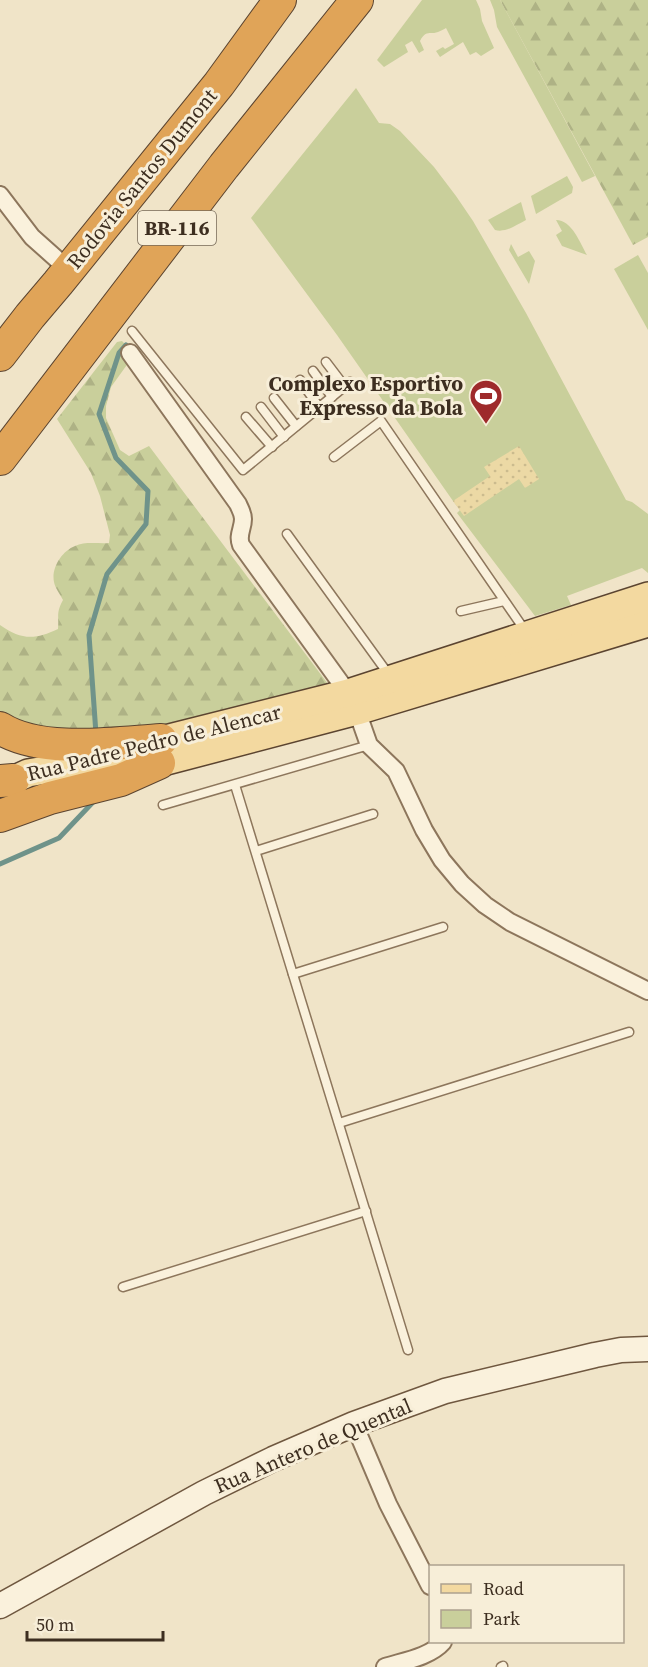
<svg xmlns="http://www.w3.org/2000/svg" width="648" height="1667" viewBox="0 0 648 1667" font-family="'Source Serif 4',serif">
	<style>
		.green { fill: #c9cf9b }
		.forest { fill: url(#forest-firs) }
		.sand { fill: url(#sand-dots) }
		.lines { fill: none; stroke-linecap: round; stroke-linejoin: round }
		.stream { stroke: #6f938a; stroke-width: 5 }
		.lane-casing { stroke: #8d765c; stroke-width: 11 }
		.street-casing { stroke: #8d765c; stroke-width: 20 }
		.secondary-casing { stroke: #6f573f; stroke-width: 27 }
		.primary-casing { stroke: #5b4430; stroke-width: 30 }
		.highway-casing { stroke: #5b4430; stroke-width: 34 }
		.lane { stroke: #faf1dc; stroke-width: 8 }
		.street { stroke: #faf1dc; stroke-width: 16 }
		.secondary { stroke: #faf1dc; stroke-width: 24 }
		.primary { stroke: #f3d9a0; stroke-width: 27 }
		.highway { stroke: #e0a458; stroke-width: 32 }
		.labels { text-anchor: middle; stroke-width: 6; stroke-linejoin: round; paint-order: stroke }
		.shield { fill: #f7eed8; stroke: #756857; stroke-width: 1.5 }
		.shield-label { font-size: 20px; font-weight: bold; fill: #3d2e20 }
		.street-label { font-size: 21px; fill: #3d2e20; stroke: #f7eed8 }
		.poi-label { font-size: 21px; font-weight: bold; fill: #3d2e20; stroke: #f7eed8; text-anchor: end }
	</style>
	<defs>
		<pattern id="forest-firs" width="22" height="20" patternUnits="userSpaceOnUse" patternTransform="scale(1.5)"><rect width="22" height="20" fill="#c9cf9b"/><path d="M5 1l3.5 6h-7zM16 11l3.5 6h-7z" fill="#aeb285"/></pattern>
		<pattern id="sand-dots" width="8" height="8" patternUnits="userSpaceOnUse" patternTransform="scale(1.5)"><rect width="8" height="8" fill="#ecd9a5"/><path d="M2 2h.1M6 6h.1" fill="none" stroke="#cbbb8e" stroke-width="1.8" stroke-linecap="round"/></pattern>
	</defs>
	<rect width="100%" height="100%" fill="#f0e4c8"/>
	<!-- green -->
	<g class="green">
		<path d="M422 0H476L480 9 482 21 494 48 481 56 476 52 470 55 463 42 440 57 436 51 443 47 445 49 454 44 446 28C444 29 441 31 438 32 430 35 426 29 420 41L424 50 419 53 412 41 405 45 408 52 384 67 377 60Z"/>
		<polygon points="490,0 500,0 595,176 582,182 497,27 494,10"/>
		<polygon points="356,88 379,123 390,124 400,131 434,167 456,196 473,221 526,313 626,500 632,502 648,514 648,573 642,568 567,596 571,605 535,616 457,513 460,510 453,501 337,335 251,218"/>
		<polygon points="567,176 573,187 572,193 536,214 531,196"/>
		<path d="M521 202 526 220C516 225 506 233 495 230L488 220Z"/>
		<path d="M556 220C572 220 580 243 587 255L562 246 556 235 562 231Z"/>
		<polygon points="511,244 518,257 529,251 535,261 529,284 509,250"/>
		<polygon points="638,255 648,273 648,330 614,269"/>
	</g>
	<!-- forest -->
	<g class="forest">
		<polygon points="500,0 648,0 648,237 633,245"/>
		<path d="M122 341 129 348V362L111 387 106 406V418L120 450 129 456 149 446 328 684 179 723 111 735 0 723V625C21 640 35 640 58 629 59 615 56 613 63 600 60 594 55 588 54 582 51 568 62 551 75 546 85 541 99 544 109 543L110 535 100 496 91 473 57 419 117 342Z"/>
	</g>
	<!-- sand -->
	<polygon class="sand" points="519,446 539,479 525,488 519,479 464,516 453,501 490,476 484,467"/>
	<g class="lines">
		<!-- stream -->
		<g class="stream">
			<polyline points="96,734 89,635 107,574 146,524 148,491 116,458 99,414 119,353 126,345"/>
			<polyline points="0,864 59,838 96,799"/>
		</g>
		<!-- lane casing -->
		<g class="lane-casing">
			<g id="lane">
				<polyline points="132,331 243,470 350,382"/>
				<polyline points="326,362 345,387"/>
				<polyline points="313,371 332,397"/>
				<polyline points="300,380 319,407"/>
				<polyline points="274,398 296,426"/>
				<polyline points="261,407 284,437"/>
				<polyline points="246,417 272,447"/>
				<polyline points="334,457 381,421 526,632"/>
				<polyline points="287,534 389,675"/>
				<polyline points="461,611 504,601"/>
				<polyline points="235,785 408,1350"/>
				<polyline points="163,805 369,745"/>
				<polyline points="256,851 373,814"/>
				<polyline points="293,974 443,927"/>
				<polyline points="339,1123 629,1032"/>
				<polyline points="123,1287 366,1211"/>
				<polyline points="501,1667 503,1666"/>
			</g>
		</g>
		<!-- street casing -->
		<g class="street-casing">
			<g id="street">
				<polyline points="0,195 32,237 69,270"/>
				<path d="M130 353 238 504C240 509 243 513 243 519 243 529 237 535 241 545L348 693"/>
				<polyline points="357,711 369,745 396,771 424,830 442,860 462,884 485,905 510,922 648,991"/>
				<polyline points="354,1424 388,1504 430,1586"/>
				<path d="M385 1667C404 1661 430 1657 443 1642"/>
			</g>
		</g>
		<!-- secondary casing -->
		<g class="secondary-casing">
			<polyline id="secondary" points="0,1606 204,1493 273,1459 354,1424 445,1391 595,1355 621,1350 648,1349"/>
		</g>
		<!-- primary casing -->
		<g class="primary-casing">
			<g id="primary">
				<polyline points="138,766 159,763 357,711 648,623"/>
				<polyline points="13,780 28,773 85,763 161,740 348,693 648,596"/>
			</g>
		</g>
		<!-- highway casing -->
		<g class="highway-casing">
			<g id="highway">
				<polyline points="0,355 30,316 58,283 219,84 280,0"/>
				<polyline points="0,459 224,166 357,0"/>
				<path d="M0 728C41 754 114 743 161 740"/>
				<polyline points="0,781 13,780"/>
				<polyline points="0,816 50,798 121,780 159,763"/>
			</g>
		</g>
		<!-- lane -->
		<use href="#lane" class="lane"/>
		<!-- street -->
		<use href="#street" class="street"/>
		<!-- secondary -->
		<use href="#secondary" class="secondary"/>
		<!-- primary -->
		<use href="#primary" class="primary"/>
		<!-- highway -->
		<use href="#highway" class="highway"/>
	</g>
	<!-- icons -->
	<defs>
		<g id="stadium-pin" transform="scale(1.725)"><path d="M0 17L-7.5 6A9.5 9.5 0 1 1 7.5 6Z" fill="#9e2a2b" stroke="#f7eed8"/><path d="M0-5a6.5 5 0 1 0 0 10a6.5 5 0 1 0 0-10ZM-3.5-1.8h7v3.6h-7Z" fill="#fff"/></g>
	</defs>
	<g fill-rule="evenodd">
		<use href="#stadium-pin" x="486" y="396"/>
	</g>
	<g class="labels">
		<!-- shield labels -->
		<rect class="shield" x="138" y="211" width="78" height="34" rx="4.5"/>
		<g class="shield-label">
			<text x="177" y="235">BR-116</text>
		</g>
		<!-- street labels -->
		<g class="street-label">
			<text transform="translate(142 179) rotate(-51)" y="7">Rodovia Santos Dumont</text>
			<text transform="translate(154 743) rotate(-14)" y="7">Rua Padre Pedro de Alencar</text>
			<text transform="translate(313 1446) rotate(-23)" y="7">Rua Antero de Quental</text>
		</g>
		<!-- poi labels -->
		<g class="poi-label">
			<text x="463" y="391">Complexo Esportivo<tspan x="463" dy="24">Expresso da Bola</tspan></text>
		</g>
	</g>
	<!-- legend -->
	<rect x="429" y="1565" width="195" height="78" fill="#f7eed8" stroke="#ada18e" stroke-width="1.5"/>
	<rect x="441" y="1584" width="30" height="9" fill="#f3d9a0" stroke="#ada18e" stroke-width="1.5"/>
	<text x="483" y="1595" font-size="18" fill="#3d2e20">Road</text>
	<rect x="441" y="1610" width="30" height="18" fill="#c9cf9b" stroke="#ada18e" stroke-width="1.5"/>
	<text x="483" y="1625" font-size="18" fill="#3d2e20">Park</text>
	<!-- scale -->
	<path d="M27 1631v9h136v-9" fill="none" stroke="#3d2e20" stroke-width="3"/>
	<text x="36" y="1631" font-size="18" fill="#3d2e20" stroke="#f7eed8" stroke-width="4.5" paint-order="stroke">50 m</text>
</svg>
